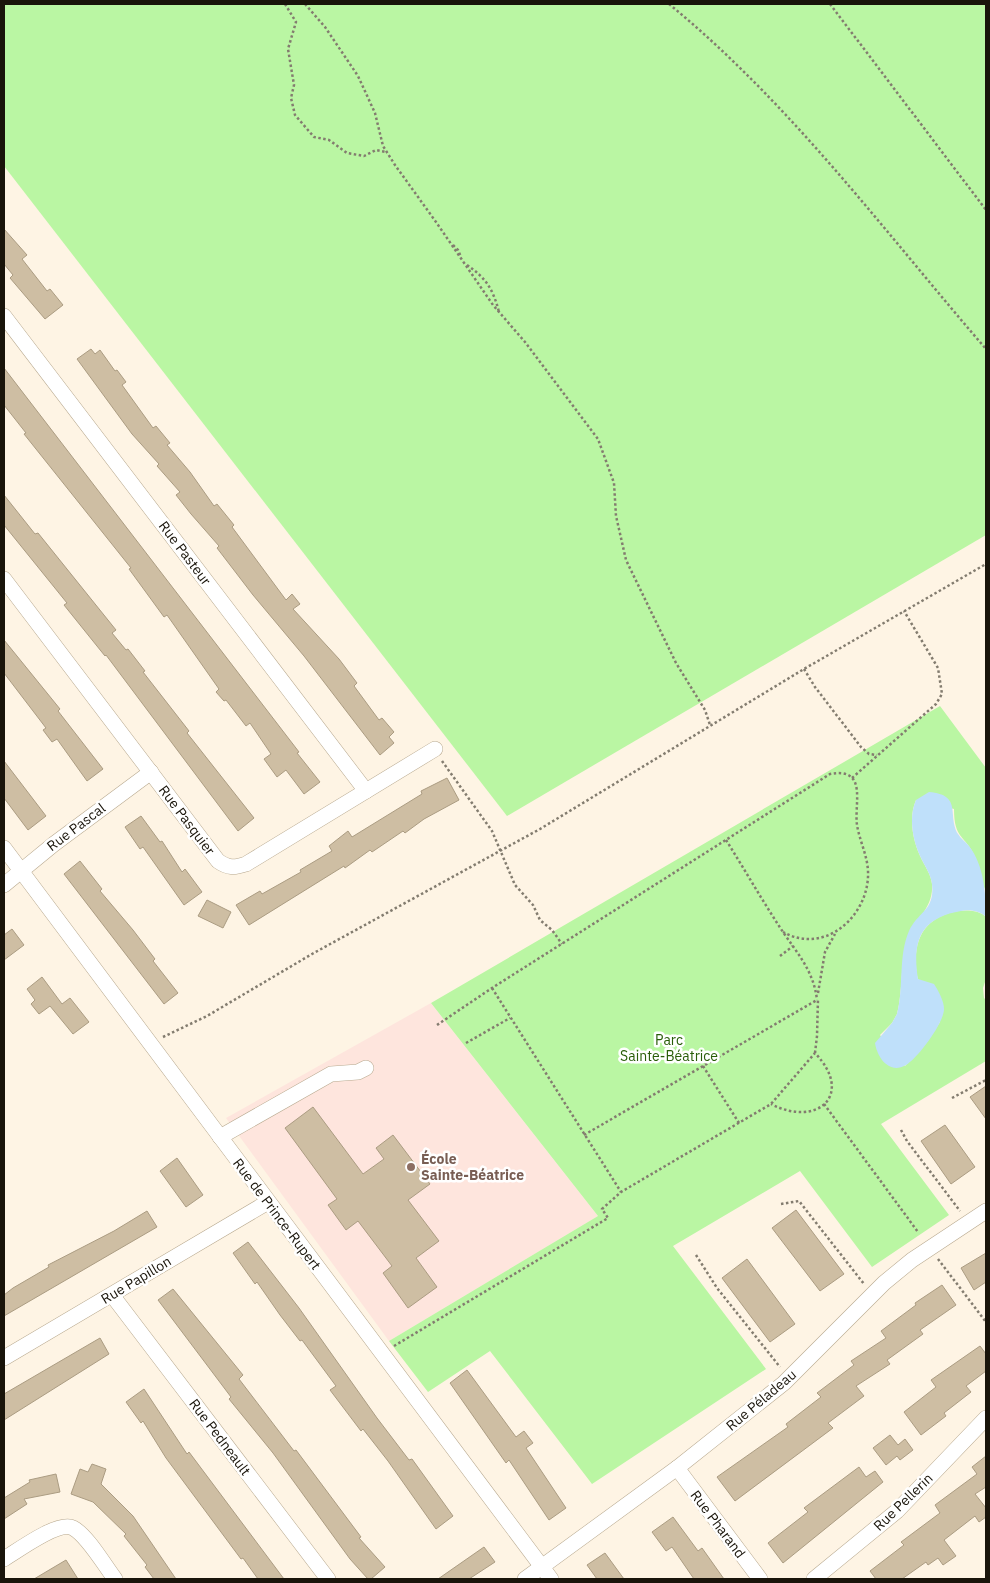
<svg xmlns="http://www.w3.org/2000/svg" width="990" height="1583" viewBox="0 0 990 1583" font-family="'IBM Plex Sans',sans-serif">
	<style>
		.education { fill: #fee5dd }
		.green { fill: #baf6a3 }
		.water { fill: #bfe0fa }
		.building { fill: #cebea3; stroke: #ab9c82 }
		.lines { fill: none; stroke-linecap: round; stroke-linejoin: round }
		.minor-casing { stroke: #b8a98f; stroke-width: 16 }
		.path { stroke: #837c6f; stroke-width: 2.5; stroke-dasharray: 2.5 2.5; stroke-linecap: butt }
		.minor { stroke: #fff; stroke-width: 15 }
		.education-dot { fill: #8d6e63; stroke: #fff; stroke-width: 2 }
		.labels { text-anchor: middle; stroke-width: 5; stroke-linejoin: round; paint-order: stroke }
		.street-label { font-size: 14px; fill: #19140a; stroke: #fff }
		.park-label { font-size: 14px; fill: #285d08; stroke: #fff }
		.education-label { font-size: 14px; font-weight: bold; fill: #785e54; stroke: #fff; text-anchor: start }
	</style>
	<rect width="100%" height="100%" fill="#fef4e4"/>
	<!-- education -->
	<polygon class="education" points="431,1003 598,1216 389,1341 226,1118"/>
	<!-- green -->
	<g class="green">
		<polygon points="4,4 986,4 986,535 507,816 4,166"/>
		<path d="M940 706 986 768V891C980 881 980 868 975 857 965 834 954 840 954 809L916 800C908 818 913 843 922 860 926 868 931 875 932 884 934 909 913 920 907 942 900 965 903 991 897 1014L892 1023 880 1035 905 1066 927 1042 940 1022C933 1008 924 995 919 981 916 975 916 968 916 962 915 933 930 916 958 911 967 910 979 910 986 917V979L983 988 984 998 986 1000V1061L881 1124 949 1215 872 1267 800 1171 673 1246 766 1369 592 1484 490 1351 428 1392 389 1341 598 1216 431 1003Z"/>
	</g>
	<!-- water -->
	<path class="water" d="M929 792C963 795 947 815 958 834 961 839 966 842 969 846 984 865 986 894 986 917 981 911 969 909 961 911 920 918 912 941 918 979L934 984C938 990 944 1001 944 1009 944 1023 918 1058 906 1065 889 1075 877 1057 875 1043L892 1023 897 1014C904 988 898 956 909 931 918 911 935 911 932 884 931 875 926 868 922 860 913 843 908 818 916 800Z"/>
	<!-- building -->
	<g class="building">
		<polygon points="4,229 27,255 22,259 47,291 50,289 63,305 45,319 10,278 13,275 4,264"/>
		<polygon points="91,349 95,354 100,350 115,371 117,370 126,382 122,385 153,428 156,426 170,443 167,445 190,472 214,506 217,504 234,525 232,527 286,600 292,594 300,604 293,609 339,659 357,683 354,686 379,720 382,718 394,732 389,737 394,743 380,755 304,656 253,595 217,548 219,546 191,514 176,495 180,492 157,466 159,464 132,434 77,359"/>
		<polygon points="4,368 299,752 297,753 320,782 304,794 286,770 277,777 264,759 271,754 250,723 246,726 226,700 224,701 216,692 219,689 167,615 164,617 129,569 131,568 24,434 26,433 4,405"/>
		<polygon points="4,495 35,534 38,533 116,630 112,633 126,650 128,649 145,671 143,672 189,731 187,733 254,818 238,831 106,655 105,656 64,605 67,603 4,525"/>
		<polygon points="4,640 60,709 58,711 103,769 87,781 57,739 52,742 43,730 46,728 4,673"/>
		<polygon points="4,761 46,816 28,830 4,798"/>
		<polygon points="447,778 459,800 424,819 405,833 403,831 372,852 370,850 345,868 344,866 249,925 236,905 260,891 262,894 301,872 300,870 332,851 329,846 348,831 352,837 422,794 421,791"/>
		<polygon points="141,816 160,842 162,841 182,872 185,869 202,892 184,905 143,847 140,849 125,827"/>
		<polygon points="80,861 102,889 100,891 133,930 155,959 153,961 178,993 164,1004 64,874"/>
		<polygon points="207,900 231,912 223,928 198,916"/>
		<polygon points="12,929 24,945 4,960 4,935"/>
		<polygon points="42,977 62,1004 70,998 89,1022 73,1034 50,1006 39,1014 31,1004 35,1000 27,989"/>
		<polygon points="986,1086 986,1119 970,1097"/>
		<polygon points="313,1107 363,1174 384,1159 376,1148 393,1135 430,1184 408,1200 439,1241 416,1258 437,1287 408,1308 383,1273 392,1266 358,1221 346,1230 328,1205 337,1199 285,1128"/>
		<polygon points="945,1125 975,1167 951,1184 921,1141"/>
		<polygon points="177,1158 203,1195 186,1207 160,1171"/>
		<polygon points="796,1210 844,1274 820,1291 772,1228"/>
		<polygon points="147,1211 157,1227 4,1316 4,1295 13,1288 49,1267 48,1265 114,1231"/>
		<polygon points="248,1242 299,1308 377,1418 409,1460 412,1459 453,1516 436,1529 388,1461 363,1429 361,1431 330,1390 336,1386 302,1340 300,1341 280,1315 257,1282 255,1284 233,1253"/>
		<polygon points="986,1253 986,1282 974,1290 961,1268"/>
		<polygon points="747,1259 795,1324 770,1342 722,1278"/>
		<polygon points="942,1285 956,1305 920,1330 923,1334 887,1360 890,1364 856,1386 864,1396 828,1423 833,1428 735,1501 717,1477 788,1427 786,1424 821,1397 817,1393 854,1365 851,1361 886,1338 881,1331 916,1305 915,1303"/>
		<polygon points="173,1289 243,1375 239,1379 294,1451 296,1450 361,1537 359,1538 385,1567 371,1579 368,1579 350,1559 273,1453 229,1399 231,1397 158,1300"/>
		<polygon points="100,1338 109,1354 4,1420 4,1394"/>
		<polygon points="980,1346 986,1354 986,1371 966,1386 971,1392 944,1413 946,1416 921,1435 904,1412 936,1387 931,1380"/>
		<polygon points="467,1370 516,1437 524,1431 533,1443 526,1448 566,1508 549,1520 509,1460 506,1463 450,1383"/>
		<polygon points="144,1389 187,1454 189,1452 284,1579 258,1579 243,1558 241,1559 166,1458 143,1421 141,1423 126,1402"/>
		<polygon points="890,1435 898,1445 905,1439 913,1450 900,1460 897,1456 886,1465 873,1448"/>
		<polygon points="986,1456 986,1487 975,1494 986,1508 986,1517 979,1522 975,1516 944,1540 956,1556 943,1565 938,1558 928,1565 926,1562 902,1579 876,1579 870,1571 904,1545 901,1542 940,1513 935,1505 977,1474 972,1467"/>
		<polygon points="92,1464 106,1469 101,1484 133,1516 176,1579 154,1579 145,1567 147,1565 124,1536 126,1534 93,1502 71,1494 80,1469 88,1472"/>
		<polygon points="859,1467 866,1477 875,1471 883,1482 783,1563 768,1543 808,1512 804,1508"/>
		<polygon points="56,1474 60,1492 24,1499 27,1504 4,1519 4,1498 30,1482 29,1480"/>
		<polygon points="673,1517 698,1551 702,1548 724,1579 694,1579 672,1547 666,1551 652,1532"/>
		<polygon points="484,1547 495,1562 469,1579 438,1579"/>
		<polygon points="605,1553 624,1579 597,1579 587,1565"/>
		<polygon points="66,1560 78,1579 34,1579"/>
	</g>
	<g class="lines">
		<!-- minor casing -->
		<g class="minor-casing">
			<g id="minor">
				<polyline points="4,316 366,791"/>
				<path d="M4 579 218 861C228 868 234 868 246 864L435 749"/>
				<polyline points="4,848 551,1579"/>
				<polyline points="4,885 54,844 151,772"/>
				<polyline points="220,1137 331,1074 358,1072 366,1068"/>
				<polyline points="112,1295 328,1579"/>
				<polyline points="4,1358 268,1202"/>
				<polyline points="677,1468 760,1579"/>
				<path d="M4 1559C17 1551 59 1520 73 1528 87 1535 105 1566 115 1579"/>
				<polyline points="525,1579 677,1468 784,1383 884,1283 912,1260 986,1211"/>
				<polyline points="814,1579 897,1511 986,1418"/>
			</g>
		</g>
		<!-- path -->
		<g class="path">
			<polyline points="285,4 296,22 288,49 294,85 291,98 295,115 314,137 329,140 347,153 364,156 376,150 386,152"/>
			<polyline points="305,4 325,27 358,76 375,113 383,146 395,165 436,222 493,305 525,342 598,439 614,483 616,516 626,560 676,663 705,710 710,725"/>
			<path d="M669 4C791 104 884 231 986 349"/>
			<polyline points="830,4 986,210"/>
			<polyline points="453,245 458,250 461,257"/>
			<path d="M467 265C486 278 493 289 499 312"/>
			<polyline points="804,669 815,687 861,747 869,754 877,755"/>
			<polyline points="442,761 492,831 515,885 533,905 540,920 552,930 562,944"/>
			<polyline points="852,778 936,704 942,694 938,668 904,611"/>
			<path d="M726 840C745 870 763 902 783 932 798 954 814 972 817 1000"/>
			<polyline points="780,956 793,946"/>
			<polyline points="492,988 621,1192"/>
			<polyline points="818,993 825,952 835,934"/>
			<path d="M437 1025 492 988 830 774C868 767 854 803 857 825 860 843 869 858 868 877 866 918 824 955 783 932"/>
			<polyline points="163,1037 207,1016 312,954 540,829 804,669 986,564"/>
			<polyline points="466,1043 510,1018"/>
			<polyline points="815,1053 817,1036 818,999"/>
			<polyline points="703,1066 739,1123"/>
			<polyline points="952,1098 986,1080"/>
			<polyline points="824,1104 918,1232"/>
			<polyline points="901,1130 907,1141 960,1211"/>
			<polyline points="584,1135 817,1000"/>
			<polyline points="781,1204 799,1201 864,1284"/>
			<polyline points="696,1255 717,1288 780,1367"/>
			<polyline points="938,1259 986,1322"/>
			<path d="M394 1346 608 1218 602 1209 621 1192 771 1104 815 1053C855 1095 817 1128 771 1104"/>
		</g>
		<!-- minor -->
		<use href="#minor" class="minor"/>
	</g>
	<!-- markers -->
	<circle class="education-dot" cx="411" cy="1167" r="5"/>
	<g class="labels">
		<!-- street labels -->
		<g class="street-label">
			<text transform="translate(185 553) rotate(53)" y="5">Rue Pasteur</text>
			<text transform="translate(187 820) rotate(53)" y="5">Rue Pasquier</text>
			<text transform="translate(76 827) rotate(-37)" y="5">Rue Pascal</text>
			<text transform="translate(277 1214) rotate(53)" y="5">Rue de Prince-Rupert</text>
			<text transform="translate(136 1280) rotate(-31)" y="5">Rue Papillon</text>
			<text transform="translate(761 1400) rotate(-40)" y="5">Rue Péladeau</text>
			<text transform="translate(220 1437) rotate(53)" y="5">Rue Pedneault</text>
			<text transform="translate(903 1502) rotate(-44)" y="5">Rue Pellerin</text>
			<text transform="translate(718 1524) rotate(53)" y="5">Rue Pharand</text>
		</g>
		<!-- park labels -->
		<g class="park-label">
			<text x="669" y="1045">Parc<tspan x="669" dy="16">Sainte-Béatrice</tspan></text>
		</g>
		<!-- education labels -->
		<g class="education-label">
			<text x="421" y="1164">École<tspan x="421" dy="16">Sainte-Béatrice</tspan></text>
		</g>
	</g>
	<!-- border -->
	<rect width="990" height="1583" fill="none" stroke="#19140a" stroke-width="10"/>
</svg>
